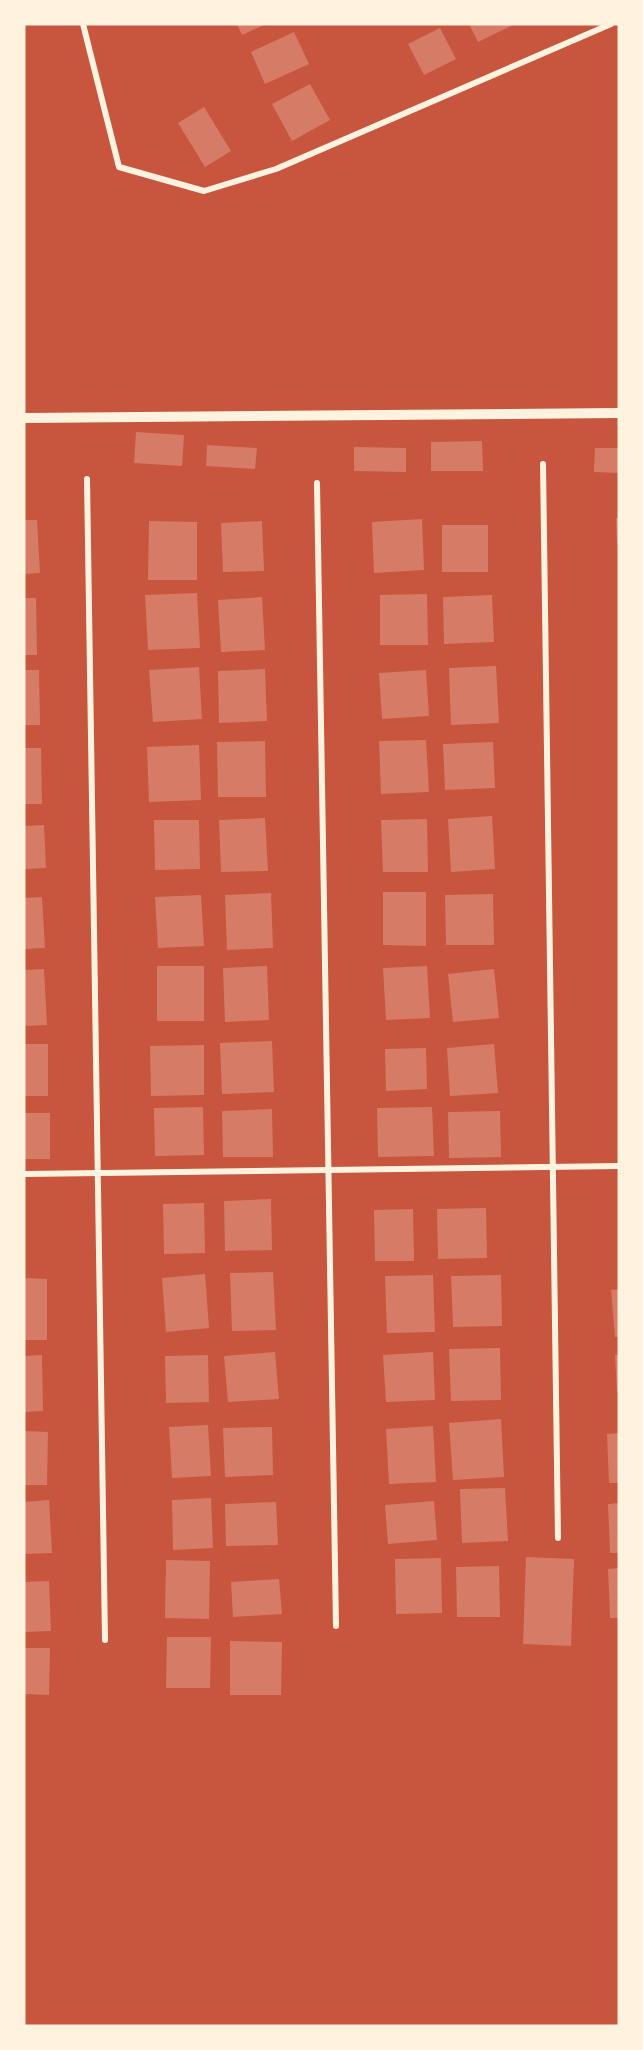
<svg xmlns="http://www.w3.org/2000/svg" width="643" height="2050" viewBox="0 0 643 2050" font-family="'Zilla Slab',serif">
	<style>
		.building { fill: #d67c66 }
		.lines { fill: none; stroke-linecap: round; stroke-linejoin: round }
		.minor { stroke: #fff3e0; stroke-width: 6 }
		.tertiary { stroke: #fff3e0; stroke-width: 10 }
	</style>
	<rect width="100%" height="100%" fill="#c8553d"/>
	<!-- building -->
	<g class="building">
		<polygon points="237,24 266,24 242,35"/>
		<polygon points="469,24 515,24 478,42"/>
		<polygon points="440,28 456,59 424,75 408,44"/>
		<polygon points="294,32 309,64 265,84 251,52"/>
		<polygon points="310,84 330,120 292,141 272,104"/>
		<polygon points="204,107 231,151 205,167 178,123"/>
		<polygon points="136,432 184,435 182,466 134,463"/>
		<polygon points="482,441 483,471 431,471 431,442"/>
		<polygon points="207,445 257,448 255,469 206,466"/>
		<polygon points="354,447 406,448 406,472 354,471"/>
		<polygon points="595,448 619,448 619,473 594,472"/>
		<polygon points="616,518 619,518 619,544 617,545"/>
		<polygon points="422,519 424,570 374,573 372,522"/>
		<polygon points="24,520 37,520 40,573 24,574"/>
		<polygon points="149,521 197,522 197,580 148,580"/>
		<polygon points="262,521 264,571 223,572 221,523"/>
		<rect x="442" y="525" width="46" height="47"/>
		<polygon points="197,593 200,648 148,650 145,595"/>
		<polygon points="427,594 428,645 380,645 380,595"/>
		<polygon points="492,595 494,642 444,644 443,597"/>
		<polygon points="262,597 265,650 221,652 218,600"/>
		<polygon points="24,598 36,598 37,655 24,655"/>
		<polygon points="496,666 499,723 451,725 449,668"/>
		<polygon points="199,667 202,719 153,722 149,670"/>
		<polygon points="265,669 267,721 219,723 218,671"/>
		<polygon points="24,670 39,670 40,725 24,725"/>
		<polygon points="426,670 429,716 382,719 379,673"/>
		<polygon points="426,740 429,792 381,794 379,741"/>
		<polygon points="265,741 266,797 218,797 217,742"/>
		<polygon points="493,742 495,788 445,790 443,744"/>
		<polygon points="199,745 201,800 149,802 147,747"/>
		<polygon points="24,748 41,748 42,804 24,804"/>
		<polygon points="492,816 495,869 451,872 448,819"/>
		<polygon points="265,818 268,871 221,872 219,820"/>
		<polygon points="427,819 428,872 383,872 381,820"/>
		<polygon points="154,820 199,820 200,869 155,870"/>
		<polygon points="44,825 46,868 24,869 24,826"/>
		<polygon points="383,892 426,892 426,946 383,945"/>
		<polygon points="271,893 273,948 227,950 225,895"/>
		<polygon points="493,894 494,945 446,945 445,895"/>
		<polygon points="201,895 204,946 158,948 155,897"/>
		<polygon points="42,897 45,948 24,949 24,898"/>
		<rect x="157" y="966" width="47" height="55"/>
		<polygon points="267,966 269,1020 225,1022 223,968"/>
		<polygon points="427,966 430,1018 386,1020 383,968"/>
		<polygon points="44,969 47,1025 24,1026 24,970"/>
		<polygon points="494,969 499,1018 453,1022 448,974"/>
		<polygon points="272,1041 274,1092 222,1094 220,1043"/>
		<rect x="24" y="1044" width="24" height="52"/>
		<polygon points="494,1044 498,1093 450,1096 447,1048"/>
		<polygon points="204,1045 204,1095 151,1096 150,1046"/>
		<polygon points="426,1048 427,1089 386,1091 385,1049"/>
		<polygon points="203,1107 204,1155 155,1156 154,1108"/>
		<polygon points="432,1107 434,1156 378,1157 377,1108"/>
		<polygon points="272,1109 273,1157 223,1157 222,1111"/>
		<polygon points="500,1111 501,1157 449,1158 448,1112"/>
		<rect x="24" y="1113" width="26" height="46"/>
		<polygon points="271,1199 272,1250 225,1251 224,1201"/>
		<polygon points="204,1203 205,1253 164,1254 163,1204"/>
		<polygon points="486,1208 487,1258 438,1259 437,1209"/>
		<polygon points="413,1209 414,1261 375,1261 374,1210"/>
		<polygon points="273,1272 276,1330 232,1331 230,1273"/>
		<polygon points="205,1274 209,1328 166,1332 162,1278"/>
		<polygon points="433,1275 435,1332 387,1333 385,1276"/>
		<polygon points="501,1275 502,1326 453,1327 451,1276"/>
		<polygon points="24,1278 47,1279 47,1340 24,1340"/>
		<polygon points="619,1289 619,1337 615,1337 611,1290"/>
		<polygon points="500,1348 501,1400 451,1401 449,1349"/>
		<polygon points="275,1352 279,1399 228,1402 224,1356"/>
		<polygon points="433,1352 435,1400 386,1402 383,1355"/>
		<polygon points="42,1355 43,1411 24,1412 24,1356"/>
		<polygon points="208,1355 209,1402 166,1403 165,1356"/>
		<polygon points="615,1355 619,1355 619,1392 617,1392"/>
		<polygon points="501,1419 504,1477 453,1480 449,1423"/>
		<polygon points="208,1425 211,1476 172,1478 169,1427"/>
		<polygon points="433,1426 436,1482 389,1484 386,1429"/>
		<polygon points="272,1427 273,1475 225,1477 223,1428"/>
		<polygon points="24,1431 48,1432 47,1485 24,1485"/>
		<polygon points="619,1433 619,1483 609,1483 607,1434"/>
		<polygon points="505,1488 508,1541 462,1543 460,1489"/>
		<polygon points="211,1498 213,1548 173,1550 172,1500"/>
		<polygon points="49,1500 52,1553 24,1554 24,1502"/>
		<polygon points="434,1501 437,1540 388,1544 385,1505"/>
		<polygon points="276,1502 278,1545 226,1546 225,1504"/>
		<polygon points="619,1503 619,1553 610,1553 608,1504"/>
		<polygon points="526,1557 574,1559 571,1646 523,1644"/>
		<polygon points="441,1558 442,1613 396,1614 395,1559"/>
		<polygon points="166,1560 210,1561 209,1619 165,1618"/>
		<polygon points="499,1566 500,1617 457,1617 456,1567"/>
		<polygon points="619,1568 619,1618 610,1618 608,1569"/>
		<polygon points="279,1579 282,1614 233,1617 231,1582"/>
		<polygon points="49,1581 51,1631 24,1632 24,1582"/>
		<polygon points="167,1637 211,1637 210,1688 166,1688"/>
		<polygon points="230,1641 282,1642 281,1695 230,1695"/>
		<polygon points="24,1648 50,1648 49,1695 24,1694"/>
	</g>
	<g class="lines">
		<!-- minor -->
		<g class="minor">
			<polyline points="83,24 119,167 204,191 276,169 611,24"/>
			<polyline points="543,464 558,1538"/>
			<polyline points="87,479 105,1640"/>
			<polyline points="317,483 336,1626"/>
			<polyline points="24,1174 619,1166"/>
		</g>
		<!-- tertiary -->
		<polyline class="tertiary" points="24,418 619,413"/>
	</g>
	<!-- border -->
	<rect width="643" height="2050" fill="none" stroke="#fff3e0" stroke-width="51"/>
</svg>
